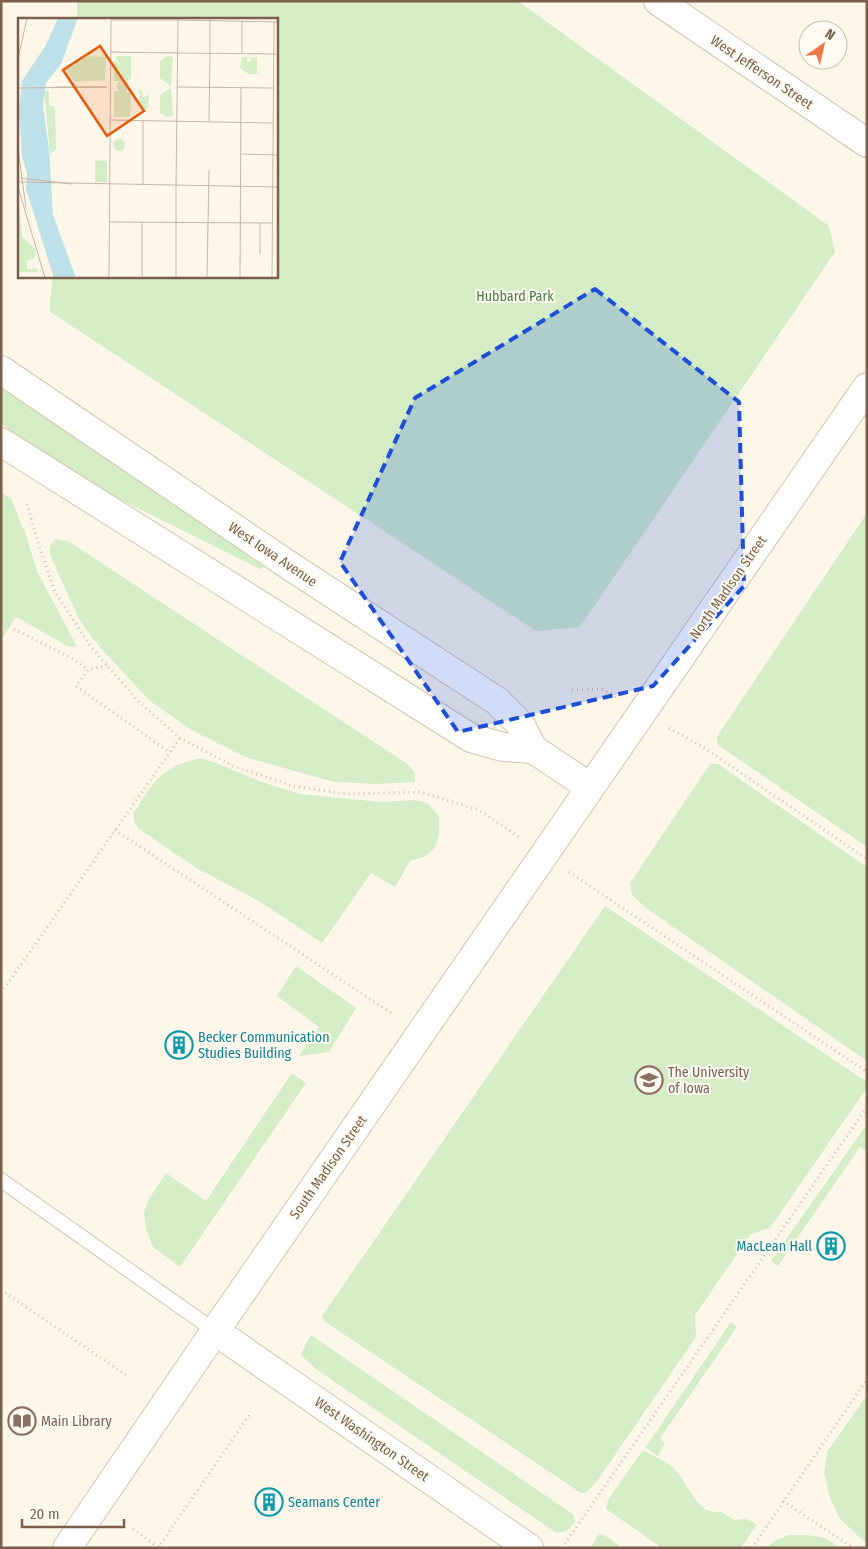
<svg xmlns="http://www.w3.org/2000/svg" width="868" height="1549" viewBox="0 0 868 1549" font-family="'Fira Sans Condensed',sans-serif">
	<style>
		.green { fill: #d4edc7 }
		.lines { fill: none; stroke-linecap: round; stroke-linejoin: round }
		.lane-casing { stroke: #d2c0ae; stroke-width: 16 }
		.street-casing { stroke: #d2c0ae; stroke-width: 30 }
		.secondary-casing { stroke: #d5c1ac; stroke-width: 30 }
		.path { stroke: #dabca3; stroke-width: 3; stroke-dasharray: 1 4; stroke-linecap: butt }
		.lane { stroke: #fff; stroke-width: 14 }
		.street { stroke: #fff; stroke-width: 28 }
		.secondary { stroke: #fff; stroke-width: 28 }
		.marked { fill: #1d4ed8; fill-opacity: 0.2; stroke: #1d4ed8; stroke-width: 4; stroke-dasharray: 10 6; stroke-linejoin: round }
		.labels { text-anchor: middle; stroke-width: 4; stroke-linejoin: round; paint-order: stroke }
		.street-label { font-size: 14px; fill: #7b5f4b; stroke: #fffbf2 }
		.park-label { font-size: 14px; fill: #4c7a40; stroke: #fffbf2 }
		.culture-label { font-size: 14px; fill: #0d838f; stroke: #fffbf2; text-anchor: start }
		.education-label { font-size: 14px; fill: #785e54; stroke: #fffbf2; text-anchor: start }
		.inset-road { fill: none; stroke: #c5b5a5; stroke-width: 1 }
		.view { fill: #e8590c; fill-opacity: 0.15; stroke: #e8590c; stroke-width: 2.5 }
		.inset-edge { fill: none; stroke: #7b5f4b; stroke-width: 2.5 }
	</style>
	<rect width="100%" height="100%" fill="#fdf7ea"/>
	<!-- green -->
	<g class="green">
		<polygon points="77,1 518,1 829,226 835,252 580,627 536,631 49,311 53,276 276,276 276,19 77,19"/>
		<polygon points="1,385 126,466 264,567 260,569 113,496 1,424"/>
		<polygon points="1,492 11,499 26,535 37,571 77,647 69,647 16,617 1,640"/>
		<polygon points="867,513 867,847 718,745 716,738"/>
		<polygon points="56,539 68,541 406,763 415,772 415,782 375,784 334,782 245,757 191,730 149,700 97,644 79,619 50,555 50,546"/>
		<path d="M200 758 216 763 262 782 300 794 381 802 415 800 427 803 439 816C440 842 439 854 410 861L395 887 371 873 322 943 259 901 198 869 139 829 134 821 133 814C154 781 160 768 200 758Z"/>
		<polygon points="710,764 718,764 867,867 867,1061 646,908 632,895 630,883"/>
		<polygon points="605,906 861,1078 866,1081 866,1089 770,1228 751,1234 695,1315 696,1337 597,1481 587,1492 581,1493 324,1321 322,1316"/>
		<polygon points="296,966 356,1008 329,1052 299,1056 319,1027 277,996"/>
		<polygon points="292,1073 306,1083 180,1267 153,1247 146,1230 144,1212 149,1199 166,1173 206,1201"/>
		<polygon points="867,1124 867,1151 860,1147 778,1266 771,1261"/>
		<polygon points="731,1322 737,1327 661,1437 662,1441 665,1443 658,1456 645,1448"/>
		<path d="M311 1335 574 1515 575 1522C569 1530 565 1533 555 1532L317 1370 301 1355 302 1351Z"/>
		<polygon points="867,1395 867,1544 840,1519 830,1498 824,1473 827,1452"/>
		<path d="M643 1450C652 1455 663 1460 671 1466 689 1480 695 1516 721 1512L735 1520 746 1519 757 1524 741 1548H662L606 1509 608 1500Z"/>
		<polygon points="600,1534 604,1535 623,1548 591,1548 597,1536"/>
		<polygon points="789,1535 807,1535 826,1538 840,1548 766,1548 776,1540"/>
	</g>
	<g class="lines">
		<!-- lane casing -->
		<g class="lane-casing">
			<polyline id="lane" points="1,1180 215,1331"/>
		</g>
		<!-- street casing -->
		<g class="street-casing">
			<polyline id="street" points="658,1 867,143"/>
		</g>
		<!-- secondary casing -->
		<g class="secondary-casing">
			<g id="secondary">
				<polyline points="1,370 293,568 497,701 520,724 533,749 590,787"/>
				<polyline points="1,442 471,738 503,747 533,749"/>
				<polyline points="215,1331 529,1548"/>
				<polyline points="67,1548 215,1331 867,387"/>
			</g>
		</g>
		<!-- path -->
		<g class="path">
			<polyline points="27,504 37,539 55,592 91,647 139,702 180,738 233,766 293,786 347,794 421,792 479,810 519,837"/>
			<polyline points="14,629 73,659 88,670"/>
			<polyline points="107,665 88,670 76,686 169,752"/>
			<polyline points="572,690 601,689 616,697"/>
			<polyline points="669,728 703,747 867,859"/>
			<polyline points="115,830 394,1015"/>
			<polyline points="569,872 867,1072"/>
			<polyline points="1,993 180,738"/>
			<polyline points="1,1290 129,1377"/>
			<polyline points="783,1501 853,1548"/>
			<polyline points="133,1529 158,1547"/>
			<polyline points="158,1548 250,1414"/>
			<polyline points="562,1548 867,1107"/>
			<polyline points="752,1548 867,1379"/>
		</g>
		<!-- lane -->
		<use href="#lane" class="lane"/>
		<!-- street -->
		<use href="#street" class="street"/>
		<!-- secondary -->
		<use href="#secondary" class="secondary"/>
	</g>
	<!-- marked area -->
	<path class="marked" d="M595 289 739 402 744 586 653 686 458 732 340 562 415 398Z"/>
	<!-- icons -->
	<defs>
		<g id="building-ring" transform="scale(1.4375)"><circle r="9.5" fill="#fffbf2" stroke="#0f9aa8" stroke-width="1.5"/><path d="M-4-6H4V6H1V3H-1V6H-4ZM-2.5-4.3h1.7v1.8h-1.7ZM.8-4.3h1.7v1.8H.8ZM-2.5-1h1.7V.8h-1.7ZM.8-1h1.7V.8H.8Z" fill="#0f9aa8"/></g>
		<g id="university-ring" transform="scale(1.4375)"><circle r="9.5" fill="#fffbf2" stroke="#8d6e63" stroke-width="1.5"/><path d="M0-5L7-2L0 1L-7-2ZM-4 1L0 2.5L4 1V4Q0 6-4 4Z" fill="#8d6e63"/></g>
		<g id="library-ring" transform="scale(1.4375)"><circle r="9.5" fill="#fffbf2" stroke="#8d6e63" stroke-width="1.5"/><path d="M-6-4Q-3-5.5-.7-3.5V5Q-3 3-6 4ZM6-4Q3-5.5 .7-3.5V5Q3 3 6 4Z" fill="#8d6e63"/></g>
	</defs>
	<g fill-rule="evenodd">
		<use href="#building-ring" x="179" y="1045"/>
		<use href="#university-ring" x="649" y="1080"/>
		<use href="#building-ring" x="831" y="1246"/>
		<use href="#library-ring" x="22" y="1421"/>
		<use href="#building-ring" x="269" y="1502"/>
	</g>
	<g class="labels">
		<!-- street labels -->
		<g class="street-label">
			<text transform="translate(762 72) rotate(34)" y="5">West Jefferson Street</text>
			<text transform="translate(273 554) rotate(34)" y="5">West Iowa Avenue</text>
			<text transform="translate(728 587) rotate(-55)" y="5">North Madison Street</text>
			<text transform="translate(328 1167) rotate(-55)" y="5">South Madison Street</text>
			<text transform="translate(372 1439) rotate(35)" y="5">West Washington Street</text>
		</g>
		<!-- park labels -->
		<g class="park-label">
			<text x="515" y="301">Hubbard Park</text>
		</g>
		<!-- culture labels -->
		<g class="culture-label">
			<text x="198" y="1042">Becker Communication<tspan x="198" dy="16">Studies Building</tspan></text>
			<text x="812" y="1251" text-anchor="end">MacLean Hall</text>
			<text x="288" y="1507">Seamans Center</text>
		</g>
		<!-- education labels -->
		<g class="education-label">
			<text x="668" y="1077">The University<tspan x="668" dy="16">of Iowa</tspan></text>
			<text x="41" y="1426">Main Library</text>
		</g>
	</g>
	<!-- overview -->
	<g transform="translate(18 18)">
		<rect width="260" height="260" fill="#fdf7ea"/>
		<path d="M65 38 88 39 87 62 56 64 47 48ZM99 38H113V62L98 41ZM149 38 155 39 153 68 142 60V43ZM224 39H229L230 44 234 43 231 39 239 40V56H231L222 50ZM96 41 104 49 112 63H96ZM99 68a6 6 0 1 1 12 0a6 6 0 1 1-12 0ZM121 70 125 74 124 79H128L129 77H134H131V81L130 94 134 95 130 94V79L129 91H122ZM153 70 155 98 149 99 142 95V77ZM26 73H31V87L37 89 38 132 32 136ZM96 73 113 74 112 99H96ZM95 127a6 6 0 1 1 12 0a6 6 0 1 1-12 0ZM77 142 89 143V164H77ZM0 174 4 218 17 231V240L9 243V251L19 250 21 254H0Z" fill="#d4edc7"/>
		<path d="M40 0H60L43 46 28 65 25 88 31 131 35 197 58 260H36L8 171 9 155 4 138 1 93 4 63 28 27Z" fill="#bde0e9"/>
		<path class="inset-road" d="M93 34 159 35M159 35 260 36M224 35V3M192 36V0M0 41 9 0M37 69H88M159 69 255 70M0 70 89 69M92 102 255 105M191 103 192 36M0 131 8 190M223 136 260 137M2 160 54 166M0 164 260 169M125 166V103M158 168 160 2 260 4M0 169 27 260M91 204 254 205M242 236V205M91 260 93 2H160M124 260V204M158 260V168M189 260 191 152M222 260 223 70M254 260 256 4"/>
		<path class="view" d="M82 28 126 93 89 118 45 52Z"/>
		<rect width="260" height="260" class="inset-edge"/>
	</g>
	<!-- border -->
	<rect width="868" height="1549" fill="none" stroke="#7b5f4b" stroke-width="5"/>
	<!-- north arrow -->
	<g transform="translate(823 45) rotate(34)"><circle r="24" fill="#fffbf2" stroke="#cabdaf"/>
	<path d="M0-4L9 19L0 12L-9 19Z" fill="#ec7a4b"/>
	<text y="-8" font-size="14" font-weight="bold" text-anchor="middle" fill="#7b5f4b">N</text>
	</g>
	<!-- scale -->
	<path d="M22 1519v8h102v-8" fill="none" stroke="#7b5f4b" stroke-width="2.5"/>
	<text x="30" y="1519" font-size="15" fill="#7b5f4b" stroke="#fffbf2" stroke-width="4" paint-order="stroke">20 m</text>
</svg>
